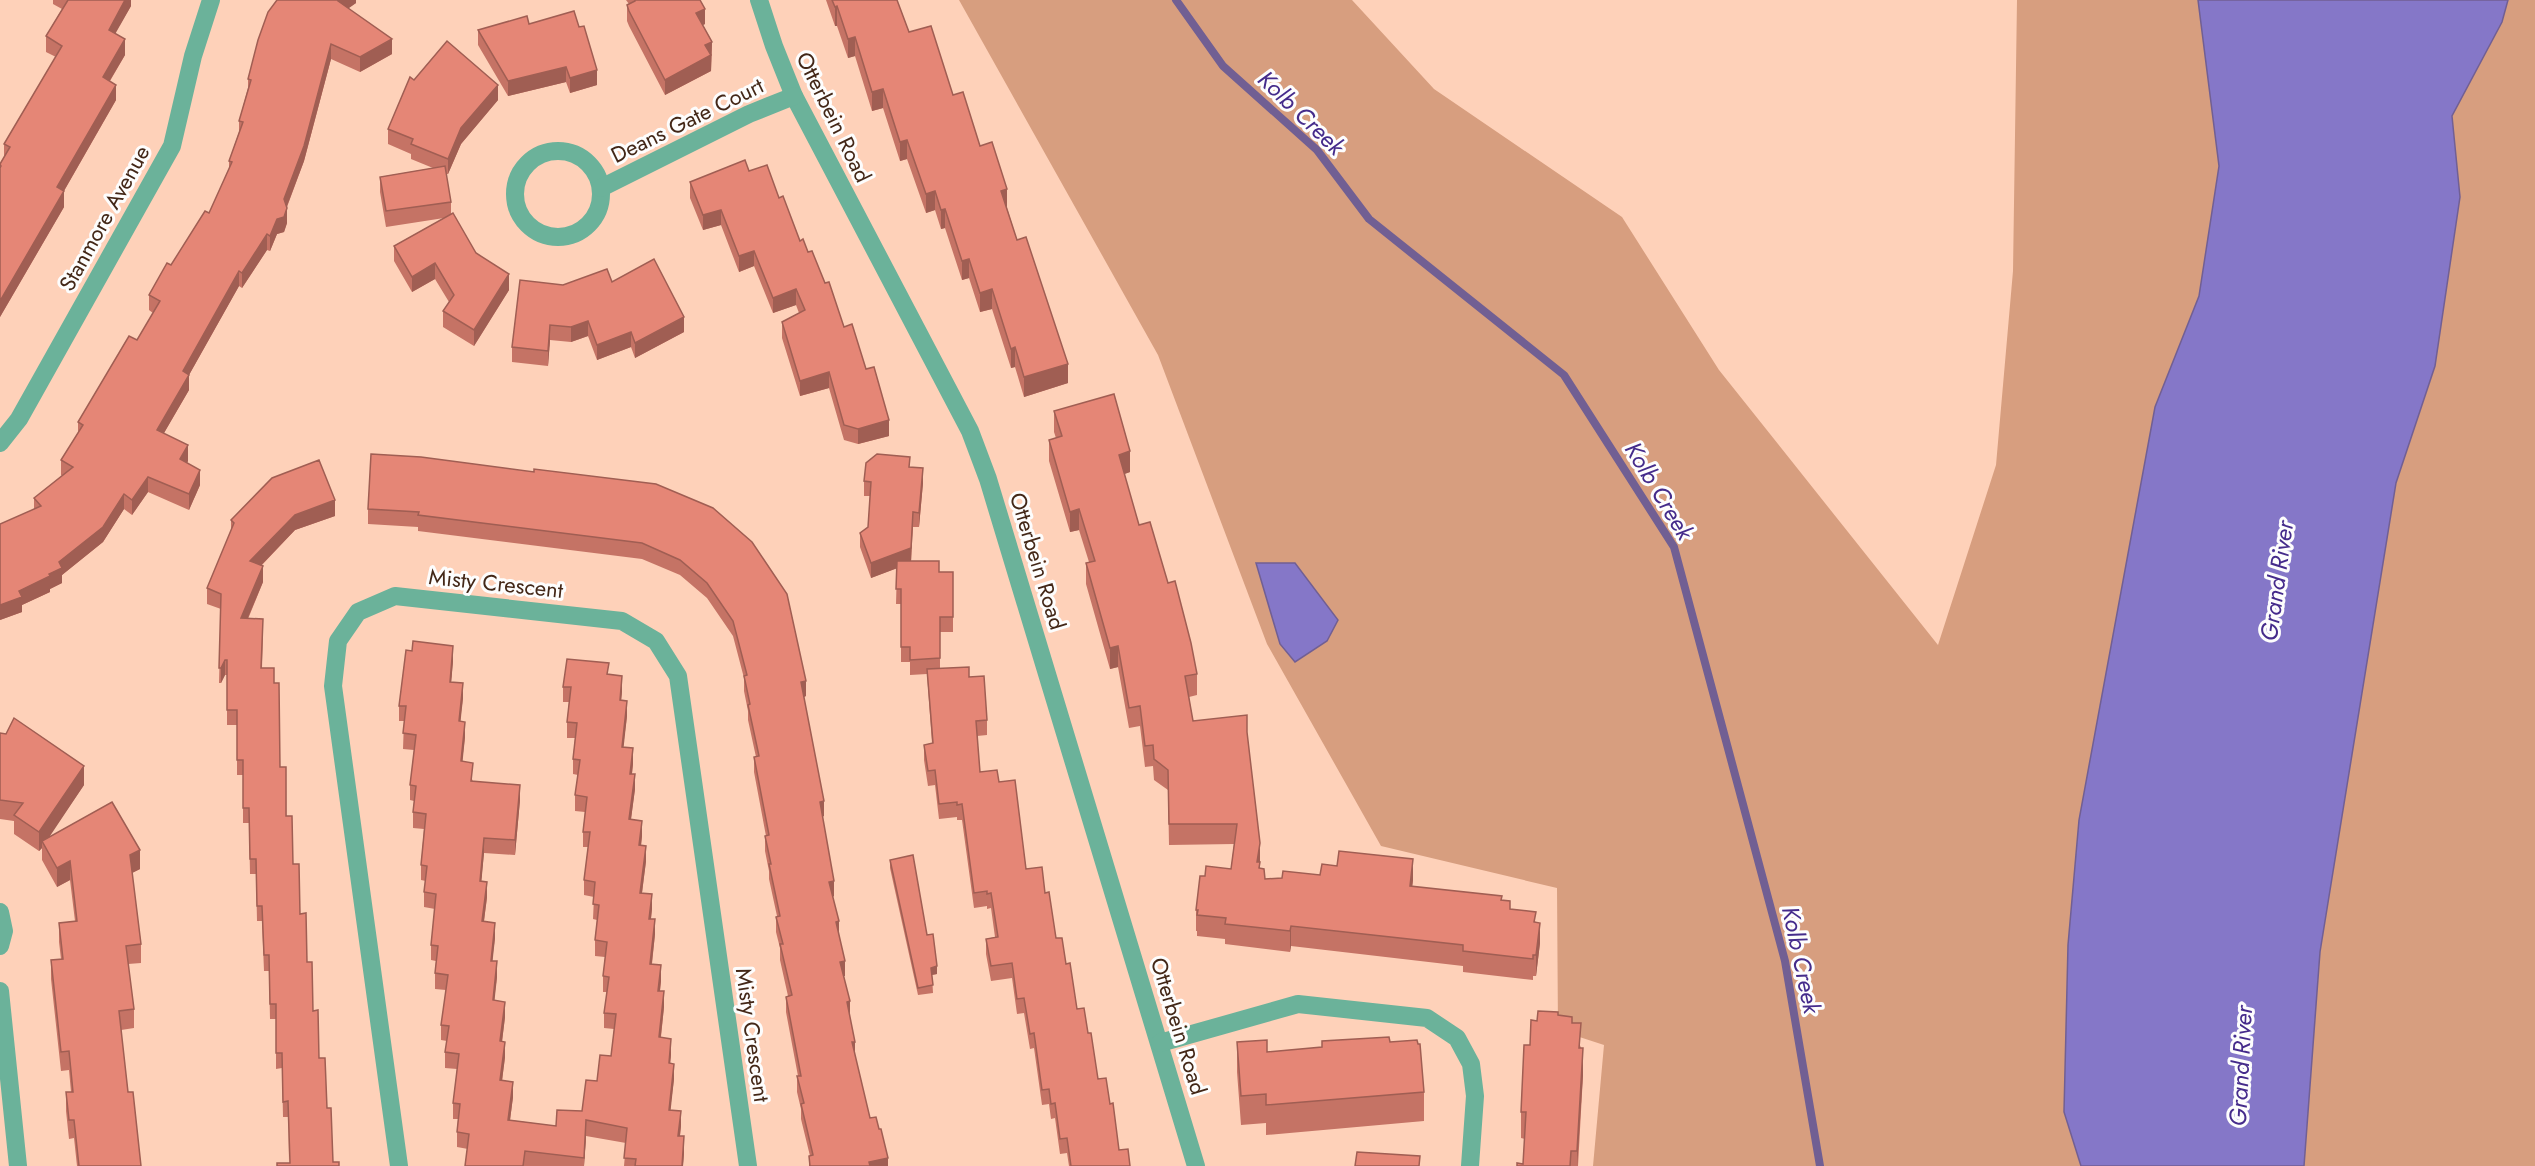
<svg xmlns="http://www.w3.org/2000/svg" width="2535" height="1166" viewBox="0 0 2535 1166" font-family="Jost,sans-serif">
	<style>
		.green { fill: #d79e7f }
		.water { fill: #8577c8; stroke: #715f93; stroke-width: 1.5 }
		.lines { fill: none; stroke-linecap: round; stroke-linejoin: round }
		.stream { stroke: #715f93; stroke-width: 8 }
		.minor { stroke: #6bb29a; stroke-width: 18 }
		.wall { fill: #c57365 }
		.shaded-wall { fill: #a05e53 }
		.building { fill: #e58676; stroke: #a05e53; stroke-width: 1.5 }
		.labels { text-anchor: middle; stroke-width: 6; stroke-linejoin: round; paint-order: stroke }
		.street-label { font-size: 22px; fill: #432717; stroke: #fdfdfd }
		.water-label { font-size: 24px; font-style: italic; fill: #452b8b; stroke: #fdfdfd }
	</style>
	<rect width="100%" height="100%" fill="#fed1b9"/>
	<!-- green -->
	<g class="green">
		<polygon points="959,0 1352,0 1434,89 1622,217 1719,370 1938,645 1996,465 2013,271 2017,0 2198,0 2219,166 2199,296 2155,407 2079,820 2068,945 2064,1112 2081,1166 1593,1166 1604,1045 1558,1030 1557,888 1381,846 1267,644 1158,355"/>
		<polygon points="2508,0 2535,0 2535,1166 2304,1166 2320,952 2396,483 2435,366 2460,197 2452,116 2502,22"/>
	</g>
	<!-- water -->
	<g class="water">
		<polygon points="2198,0 2508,0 2502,22 2452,116 2460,197 2435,366 2396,483 2320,952 2304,1166 2081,1166 2064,1112 2068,945 2079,820 2155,407 2199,296 2219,166"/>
		<polygon points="1256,563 1295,563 1338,620 1327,641 1295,662 1280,644"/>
	</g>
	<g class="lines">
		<!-- stream -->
		<polyline class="stream" points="1176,0 1223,66 1317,150 1369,219 1564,375 1674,547 1785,961 1820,1166"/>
		<!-- minor -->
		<g class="minor">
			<polyline points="759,0 774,46 794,96 970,431 988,479 1196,1166"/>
			<circle cx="558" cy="194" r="43"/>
			<polyline points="601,188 749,114 794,96"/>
			<polyline points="0,443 19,419 172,146 193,56 211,0"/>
			<polyline points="0,912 4,931 0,946"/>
			<polyline points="0,991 18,1166"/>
			<polyline points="1160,1043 1298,1004 1427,1018 1457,1038 1471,1064 1475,1096 1470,1166"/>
			<polyline points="399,1166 333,686 338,641 358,612 395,596 622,621 656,641 678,676 748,1166"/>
		</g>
	</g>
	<!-- wall -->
	<g class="wall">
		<polygon points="53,0 131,0 131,6 115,33 125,55 110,81 116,100 64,191 64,207 0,317 0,164 4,157 4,144 56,57 46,52 46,36 62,9 53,4"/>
		<polygon points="356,0 356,3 348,8 392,54 360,72 331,59 304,161 287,207 287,223 284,232 277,234 270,251 267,250 242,288 239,286 189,375 189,390 164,433 188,461 187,463 200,485 189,510 148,492 132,515 124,509 103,542 62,575 62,583 50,589 50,592 22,605 22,612 0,620 34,509 34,498 63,476 61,475 61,460 78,433 78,422 137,340 153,313 149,310 149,295 209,213 229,169 229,161 239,132 239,121 248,88 248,79"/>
		<polygon points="626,0 700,0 705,24 703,25 712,42 711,71 665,95 629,26 627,21 627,5 629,4"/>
		<polygon points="826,0 897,0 909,32 953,95 980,146 1007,208 1017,240 1068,383 1024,397 1015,367 1011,368 992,309 980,312 969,278 962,280 945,228 941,229 935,210 926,213 907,159 900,161 883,108 872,111 855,56 848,58 837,26 835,26"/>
		<polygon points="529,24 597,85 570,93 566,82 508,96 478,45 478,30"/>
		<polygon points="414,80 498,100 461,144 448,174 446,174 451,202 451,214 476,253 509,290 474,346 443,327 443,311 449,302 435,279 412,292 394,261 394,246 444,218 386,227 380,192 380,177 433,168 411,159 411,154 388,144 388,129"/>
		<polygon points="749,171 779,198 800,241 808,252 825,283 844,327 866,369 889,436 858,444 844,440 829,388 800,396 782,338 782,322 799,313 796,305 773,313 754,266 739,272 721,225 703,230 690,198 690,182"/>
		<polygon points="612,282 684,332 635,358 631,347 597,360 588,336 571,342 550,340 548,366 512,362 512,347 563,285"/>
		<polygon points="1054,411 1130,472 1124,474 1139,525 1168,583 1197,674 1197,695 1189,697 1193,721 1247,734 1260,863 1260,868 1265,879 1320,875 1413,880 1412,886 1502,900 1510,909 1536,922 1540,943 1536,976 1533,976 1533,980 1463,972 1463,966 1291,946 1290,952 1225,944 1225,939 1197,936 1197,931 1196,931 1196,910 1205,876 1231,869 1234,844 1169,845 1168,790 1154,780 1153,766 1145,767 1140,726 1129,728 1118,667 1110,669 1086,584 1086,563 1089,562 1079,530 1070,532 1049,461 1049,440 1056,438 1054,432"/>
		<polygon points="910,467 923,483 919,527 913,527 911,561 939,572 953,572 953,632 940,632 940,669 969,677 987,720 987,735 977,736 980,772 999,782 1026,869 1045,893 1056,938 1066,964 1077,1009 1088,1033 1098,1079 1110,1104 1119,1150 1130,1166 1069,1166 1067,1153 1060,1154 1055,1118 1051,1119 1049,1104 1042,1105 1034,1048 1030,1049 1024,1013 1017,1014 1012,978 991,981 986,954 986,939 995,937 991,908 987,909 987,906 974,908 962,820 957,820 957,817 939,819 935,785 928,786 924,760 924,745 932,743 927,674 910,675 910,662 901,662 901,604 896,604 897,568 871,578 860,547 860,533 868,527 870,496 864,496 864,481"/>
		<polygon points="534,472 656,484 806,696 804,697 824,816 822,817 834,896 833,897 845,976 844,976 855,1057 870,1118 888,1166 809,1166 809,1156 810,1156 801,1119 801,1109 797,1092 797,1076 798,1076 786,1012 786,997 788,996 780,960 780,948 776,932 776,917 777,916 769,879 769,871 765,851 765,836 766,836 754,772 754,757 756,757 748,720 748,711 744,691 744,678 733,636 707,598 680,575 642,559 418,531 418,527 368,524 368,509"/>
		<polygon points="335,516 295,530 261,566 263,582 248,619 263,635 262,668 274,683 280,767 286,767 289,1163 288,1117 283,1117 282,1068 276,1069 276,1019 270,1019 269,971 264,971 262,921 257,921 256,874 250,874 249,823 243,823 243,775 237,775 237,725 227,725 227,675 225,675 221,683 219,683 221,609 207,604 207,588 231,531 231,520"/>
		<polygon points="412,651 453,661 451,682 463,698 460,721 465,737 462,762 473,781 520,800 515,855 484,853 481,882 487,897 484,921 495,938 492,961 497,977 494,1000 505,1017 502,1042 505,1057 502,1081 513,1097 510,1120 556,1126 582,1111 597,1081 611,1056 614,1029 604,1028 604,1013 607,992 603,992 603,976 605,957 595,956 595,940 597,920 593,919 594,897 584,895 584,880 588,847 583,847 583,832 585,812 575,811 575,795 578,775 573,774 573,759 575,738 567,738 567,722 569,702 563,702 563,687 609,674 622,691 621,700 627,716 623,747 633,764 632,774 635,789 631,819 642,836 641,846 646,861 642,893 652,909 651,919 655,934 652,964 661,981 660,991 664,1007 661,1037 671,1054 670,1063 674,1079 670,1110 681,1126 680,1136 684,1152 683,1166 624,1166 626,1143 586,1136 584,1166 465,1166 468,1149 457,1147 457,1132 458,1119 453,1119 453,1103 457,1069 445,1068 445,1052 447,1041 441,1040 441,1025 446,990 435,989 435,973 436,961 431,960 431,945 435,909 424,907 424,892 426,881 421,880 421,865 424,829 413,828 413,812 414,801 410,800 410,785 414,750 403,749 404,721 399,721 399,706"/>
		<polygon points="0,733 84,785 49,836 140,869 132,873 141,944 141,963 128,964 134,1009 134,1028 121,1030 128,1092 141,1166 77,1166 74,1138 69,1139 66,1111 66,1092 71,1092 69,1070 61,1071 51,979 51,960 61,959 59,942 59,923 75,921 70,880 57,887 42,860 42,848 39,851 14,834 14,821 0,819"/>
		<polygon points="890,860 927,935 937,974 932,975 933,993 918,995 890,868"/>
		<polygon points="1558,1015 1572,1023 1581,1048 1583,1075 1578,1166 1517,1166 1523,1164 1525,1139 1521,1138 1521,1112 1530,1045 1537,1021"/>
		<polygon points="1237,1042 1267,1052 1390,1042 1424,1092 1424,1121 1266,1135 1266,1123 1241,1125 1237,1072"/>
	</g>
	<!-- shaded-wall -->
	<g class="shaded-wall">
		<polygon points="125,0 131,0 131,6 109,45 109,30"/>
		<polygon points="339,0 356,0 356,3 338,16 338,1"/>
		<polygon points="837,6 837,26 835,26 835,7"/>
		<polygon points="705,9 705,24 696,28 696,13"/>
		<polygon points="855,37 855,56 848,58 848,39"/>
		<polygon points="125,39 125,55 103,92 103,77"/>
		<polygon points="392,39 392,54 360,72 360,57"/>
		<polygon points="712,42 711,71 665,95 665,80 705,45"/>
		<polygon points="331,44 331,59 304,161 284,214 284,199"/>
		<polygon points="566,67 566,82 508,96 508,81"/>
		<polygon points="597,70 597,85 570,93 570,78"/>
		<polygon points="116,85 116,100 57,203 57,187"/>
		<polygon points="498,85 498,100 461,144 448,174 448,159 461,128"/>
		<polygon points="883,89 883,108 872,111 872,92"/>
		<polygon points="907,140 907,159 900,161 900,142"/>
		<polygon points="1007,189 1007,209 1001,191"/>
		<polygon points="64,191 64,207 0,317 0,301"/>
		<polygon points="935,191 935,210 926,213 926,194"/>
		<polygon points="287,208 287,223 284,232 277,234 270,251 270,236 277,219"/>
		<polygon points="945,209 945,228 941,229 941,210"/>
		<polygon points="721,210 721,225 703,230 703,215"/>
		<polygon points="267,234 267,250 242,288 242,273"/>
		<polygon points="754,251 754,266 739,272 739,256"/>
		<polygon points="969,259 969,278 962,280 962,261"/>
		<polygon points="435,263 435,279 412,292 412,277"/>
		<polygon points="239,271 239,286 189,375 189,390 157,445 157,430 183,371"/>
		<polygon points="509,274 509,290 474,346 474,330"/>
		<polygon points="796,289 796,305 773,313 773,298"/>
		<polygon points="992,289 992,309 980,312 980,293"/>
		<polygon points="684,317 684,332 635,358 635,343"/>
		<polygon points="588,321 588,336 571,342 571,327"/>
		<polygon points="550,325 550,340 548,366 548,351"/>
		<polygon points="631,332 631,347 597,360 597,345"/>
		<polygon points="1015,347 1015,367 1011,368 1011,349"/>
		<polygon points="1068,364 1068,383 1024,397 1024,377"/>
		<polygon points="829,372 829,388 800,396 800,381"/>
		<polygon points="889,420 889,436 858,444 858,429"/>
		<polygon points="188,445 188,461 180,474 180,459"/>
		<polygon points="1130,451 1130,472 1119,476 1119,455"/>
		<polygon points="923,468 923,483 919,527 919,513"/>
		<polygon points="200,470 200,485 189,510 189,494"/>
		<polygon points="148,477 148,492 132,515 132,500"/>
		<polygon points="124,494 124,509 103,542 62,575 62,583 50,589 50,592 22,605 22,612 0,620 0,605 59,562"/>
		<polygon points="335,500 335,516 295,530 250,577 250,561 295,515"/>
		<polygon points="1079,509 1079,530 1070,532 1070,512"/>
		<polygon points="913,512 911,563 871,578 871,563"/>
		<polygon points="263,566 263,582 241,634 241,618"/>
		<polygon points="453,646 453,661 450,697 450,682"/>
		<polygon points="1118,646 1118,667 1110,669 1110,648"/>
		<polygon points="225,660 225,675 221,683 221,668"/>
		<polygon points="622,676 622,691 620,715 620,700"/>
		<polygon points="806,681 806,696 801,698 801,682"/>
		<polygon points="463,683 463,698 459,736 459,721"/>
		<polygon points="627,701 627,716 622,762 622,747"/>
		<polygon points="465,722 465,737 461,777 461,761"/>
		<polygon points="633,748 633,764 630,789 630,774"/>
		<polygon points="84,766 84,785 44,845 42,841 42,848 39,851 39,832"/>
		<polygon points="635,774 635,789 629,834 629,819"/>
		<polygon points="520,785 520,800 515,855 515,840"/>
		<polygon points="824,801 824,816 820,817 820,802"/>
		<polygon points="642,821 642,836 639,861 639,845"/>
		<polygon points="484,838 484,853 480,897 480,881"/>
		<polygon points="1260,843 1260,883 1257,862"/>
		<polygon points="646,846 646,861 640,908 640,893"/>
		<polygon points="140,850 140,869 130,874 130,855"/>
		<polygon points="1413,859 1413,880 1410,907 1410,886"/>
		<polygon points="70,861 70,880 57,887 57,868"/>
		<polygon points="834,881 834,896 829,897 829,882"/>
		<polygon points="487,882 487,897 482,936 482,921"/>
		<polygon points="652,894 652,909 649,934 649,919"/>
		<polygon points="655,919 655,934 650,979 650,964"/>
		<polygon points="839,921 839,936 836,922"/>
		<polygon points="495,923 495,938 491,976 491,961"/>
		<polygon points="1540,923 1540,943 1536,976 1536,955"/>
		<polygon points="1291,926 1291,946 1290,952 1290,931"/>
		<polygon points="497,961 497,977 493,1015 493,1000"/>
		<polygon points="845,961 845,976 840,977 840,962"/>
		<polygon points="661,965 661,981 658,1006 658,991"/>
		<polygon points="937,966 937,974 931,975 931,968"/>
		<polygon points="664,991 664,1007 659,1052 659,1037"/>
		<polygon points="850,1001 850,1017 847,1002"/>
		<polygon points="505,1002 505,1017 500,1057 500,1041"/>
		<polygon points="671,1039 671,1054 669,1078 669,1063"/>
		<polygon points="505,1042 505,1057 500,1096 500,1080"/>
		<polygon points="852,1042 855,1042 855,1057"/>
		<polygon points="1583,1048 1583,1075 1577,1166 1577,1151"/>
		<polygon points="674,1064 674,1079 669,1125 669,1110"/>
		<polygon points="513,1082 513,1097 508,1135 508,1120"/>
		<polygon points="681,1111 681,1126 678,1151 678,1136"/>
		<polygon points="586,1120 586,1136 584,1166 584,1158"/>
		<polygon points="684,1136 684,1152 683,1166 682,1166"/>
		<polygon points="888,1158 888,1166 869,1166 869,1162"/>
	</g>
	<!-- building -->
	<g class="building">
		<polygon points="68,0 125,0 109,30 125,39 103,77 116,85 57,187 64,191 0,301 0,168 1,166 0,164 10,147 4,144 62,46 46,36"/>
		<polygon points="277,0 339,0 338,1 392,39 360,57 331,44 304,146 284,199 287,208 284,217 277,219 270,236 267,234 242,273 239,271 183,371 189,375 157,430 188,445 180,459 200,470 189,494 148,477 132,500 124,494 103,527 59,562 62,568 49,574 50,576 19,591 22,597 0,605 0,524 41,506 34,498 73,467 61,460 83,425 78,422 129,336 137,340 160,301 149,295 167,263 171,265 205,211 209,213 232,162 229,161 243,122 239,121 251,80 248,79 258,40 268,12"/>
		<polygon points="635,0 700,0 705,9 696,13 712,42 705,45 711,55 665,80 629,11 627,5 635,1"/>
		<polygon points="832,0 897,0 909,32 931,26 953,95 963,92 980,146 992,142 1007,189 1001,191 1017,240 1026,237 1068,364 1024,377 1015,347 1011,349 992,289 980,293 969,259 962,261 945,209 941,210 935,191 926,194 907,140 900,142 883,89 872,92 855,37 848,39 837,6 835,7"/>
		<polygon points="574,11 579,27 584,26 597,70 570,78 566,67 508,81 478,30 527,16 529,24"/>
		<polygon points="447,41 498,85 461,128 448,159 411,144 413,139 388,129 410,77 414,80"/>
		<polygon points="745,160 749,171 767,165 779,198 783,196 800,241 803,239 808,252 812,251 825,283 829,282 844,327 852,324 866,369 874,367 889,420 858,429 844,425 829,372 800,381 782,322 805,310 796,289 773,298 754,251 739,256 721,210 703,215 690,182"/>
		<polygon points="445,166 451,202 386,211 380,177"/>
		<polygon points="453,213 476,253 509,274 474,330 443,311 454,295 435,263 412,277 394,246"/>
		<polygon points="654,259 684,317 635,343 631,332 597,345 588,321 571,327 550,325 548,351 512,347 520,280 563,285 607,269 612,282"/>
		<polygon points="1114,394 1130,451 1119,455 1139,525 1150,522 1168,583 1175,581 1191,643 1197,674 1185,676 1193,721 1247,715 1247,732 1260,843 1257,862 1260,862 1259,868 1264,869 1265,879 1282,878 1283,871 1320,875 1322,864 1337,866 1339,851 1413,859 1410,886 1502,896 1501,900 1510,901 1510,909 1536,912 1534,922 1540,923 1536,955 1533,955 1533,959 1463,951 1463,945 1291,926 1290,931 1225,924 1226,918 1197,915 1198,910 1196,910 1200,876 1205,876 1206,866 1231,869 1237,824 1169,824 1168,770 1154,759 1153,745 1145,746 1140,706 1129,708 1118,646 1110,648 1086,563 1095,561 1079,509 1070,512 1049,440 1062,436 1054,411"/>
		<polygon points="371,454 421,457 534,472 534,469 656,484 713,508 752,542 787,594 806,681 801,682 824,801 820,802 834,881 829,882 839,921 836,922 845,961 840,962 850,1001 847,1002 855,1042 852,1042 870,1118 876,1117 879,1129 881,1129 888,1158 869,1162 870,1166 810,1166 809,1156 813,1155 801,1104 804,1103 797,1076 801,1076 786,997 792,995 780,944 783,944 776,917 780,916 769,864 771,864 765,836 769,835 754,757 759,756 748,705 750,704 744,676 747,675 733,621 707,583 680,560 642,543 418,515 419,512 368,509"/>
		<polygon points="877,454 910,457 909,467 923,468 919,513 913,512 911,548 871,563 860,533 868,527 871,482 864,481 866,463"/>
		<polygon points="319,460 335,500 295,515 250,561 263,566 241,618 263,619 261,668 274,668 274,683 279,683 280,767 286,767 286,816 292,816 293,864 299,864 300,914 306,913 307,962 312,962 313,1011 318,1010 319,1058 325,1058 327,1108 331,1108 333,1162 339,1162 339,1166 277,1166 277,1163 290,1163 288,1101 283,1102 282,1053 276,1053 276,1004 270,1004 269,955 264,955 262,906 257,906 256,859 250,859 249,808 243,808 243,760 237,760 237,710 227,710 227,660 225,660 221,668 219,668 221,594 207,588 234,523 231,520 272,478"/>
		<polygon points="897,561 939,561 939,572 953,572 953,617 940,617 940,658 910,660 910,647 901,647 901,589 896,589"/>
		<polygon points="413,641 453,646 450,682 463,683 459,721 465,722 461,761 473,763 471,781 520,785 515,840 484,838 480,881 487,882 482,921 495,923 491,961 497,961 493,1000 505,1002 500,1041 505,1042 500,1080 513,1082 508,1120 556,1126 557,1110 582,1111 586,1080 597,1081 600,1055 611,1056 616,1014 604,1013 609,977 603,976 607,942 595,940 599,905 593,904 595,882 584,880 590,832 583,832 587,797 575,795 580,760 573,759 577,723 567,722 571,687 563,687 567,659 609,663 607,674 622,676 620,700 627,701 622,747 633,748 630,774 635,774 629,819 642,821 639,845 646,846 640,893 652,894 649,919 655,919 650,964 661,965 658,991 664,991 659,1037 671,1039 669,1063 674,1064 669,1110 681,1111 678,1136 684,1136 682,1166 635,1166 636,1159 624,1158 627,1128 586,1120 584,1158 525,1151 523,1166 465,1166 469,1134 457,1132 460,1104 453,1103 459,1054 445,1052 449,1026 441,1025 448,975 435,973 438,946 431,945 436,894 424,892 427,866 421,865 426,814 413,812 416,786 410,785 416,735 403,733 406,706 399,706 406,650 412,651"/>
		<polygon points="969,667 969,677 984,676 987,720 976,721 980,772 997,770 999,782 1015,780 1026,869 1042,867 1045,893 1049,892 1056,938 1062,938 1066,964 1070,963 1077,1009 1084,1008 1088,1033 1091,1033 1098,1079 1106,1078 1110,1104 1113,1103 1119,1150 1128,1149 1130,1166 1071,1166 1067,1138 1060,1139 1055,1103 1051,1104 1049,1089 1042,1090 1034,1033 1030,1034 1024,998 1017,999 1012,963 991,966 986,939 998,937 991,893 987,894 987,891 974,893 962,804 957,805 957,802 939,804 935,770 928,771 924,745 933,743 927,669"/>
		<polygon points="14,718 84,766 39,832 14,815 23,803 0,800 0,733 6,734"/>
		<polygon points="112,802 140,850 130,855 141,944 126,946 134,1009 119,1011 128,1092 133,1092 141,1166 79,1166 74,1120 69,1120 66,1092 73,1092 69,1051 61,1052 51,960 63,959 59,923 77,921 70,861 57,868 42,841"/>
		<polygon points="913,855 927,935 933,934 937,966 931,968 933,985 918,988 890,860"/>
		<polygon points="1538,1011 1558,1012 1558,1015 1572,1017 1572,1023 1581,1023 1579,1048 1583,1048 1577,1151 1571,1151 1570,1166 1517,1166 1517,1163 1523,1164 1526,1112 1521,1112 1524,1045 1530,1045 1531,1020 1537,1021"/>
		<polygon points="1389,1037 1390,1042 1417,1040 1418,1044 1420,1044 1424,1092 1266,1105 1266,1094 1241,1096 1237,1042 1267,1040 1267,1052 1322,1047 1322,1041"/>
		<polygon points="1357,1152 1420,1156 1419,1166 1355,1166"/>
	</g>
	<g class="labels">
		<!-- street labels -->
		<g class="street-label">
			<text transform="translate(834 117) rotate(64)" y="8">Otterbein Road</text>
			<text transform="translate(687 120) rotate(-26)" y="8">Deans Gate Court</text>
			<text transform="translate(104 218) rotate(-61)" y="8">Stanmore Avenue</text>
			<text transform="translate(1038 561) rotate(73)" y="8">Otterbein Road</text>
			<text transform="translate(496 583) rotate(6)" y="8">Misty Crescent</text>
			<text transform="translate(1179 1026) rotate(73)" y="8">Otterbein Road</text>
			<text transform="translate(753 1035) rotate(82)" y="8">Misty Crescent</text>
		</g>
		<!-- water labels -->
		<g class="water-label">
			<text transform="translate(1301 113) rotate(44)" y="8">Kolb Creek</text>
			<text transform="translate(1659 491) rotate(59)" y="8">Kolb Creek</text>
			<text transform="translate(2277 581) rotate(-82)" y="8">Grand River</text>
			<text transform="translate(1801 960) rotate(78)" y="8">Kolb Creek</text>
			<text transform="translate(2241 1066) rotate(-87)" y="8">Grand River</text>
		</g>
	</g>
</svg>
